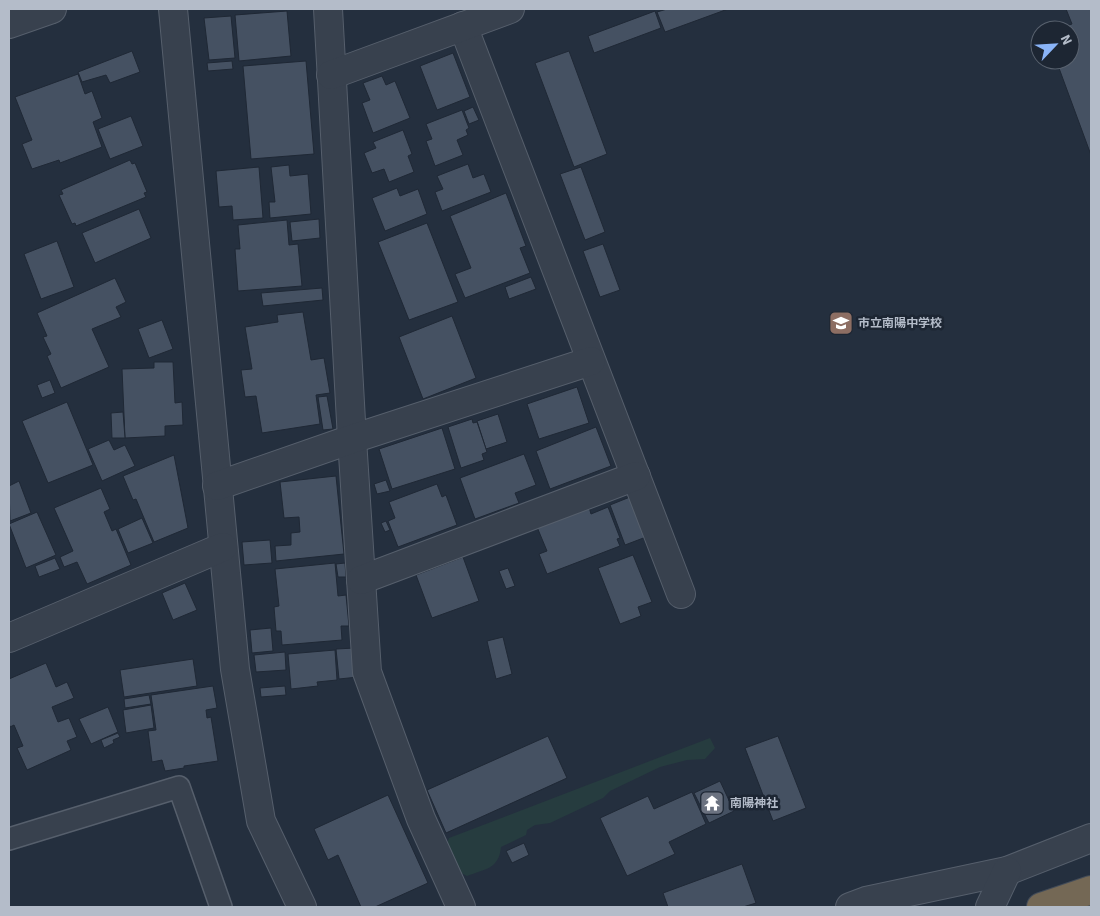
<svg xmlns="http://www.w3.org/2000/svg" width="1100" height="916" viewBox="0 0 1100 916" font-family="'Source Sans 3','Noto Sans JP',sans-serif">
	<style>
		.green { fill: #263c3f }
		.building { fill: #455162; stroke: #1f2835 }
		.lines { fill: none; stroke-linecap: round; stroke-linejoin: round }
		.lane-casing { stroke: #565f6c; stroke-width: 24 }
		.street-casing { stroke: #565f6c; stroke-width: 30 }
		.highway-casing { stroke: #434c59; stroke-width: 30 }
		.lane { stroke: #38414e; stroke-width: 21 }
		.street { stroke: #38414e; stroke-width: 28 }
		.highway { stroke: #746855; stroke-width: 28 }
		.labels { text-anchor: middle; stroke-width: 5; stroke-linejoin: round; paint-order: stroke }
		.poi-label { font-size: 12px; font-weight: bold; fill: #b4bcc9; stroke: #1d2633; text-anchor: start }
	</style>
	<rect width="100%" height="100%" fill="#242f3e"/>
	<!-- green -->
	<path class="green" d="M710 738 715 748 705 759 687 760 660 767 610 791 603 798 550 823 535 825 527 830 526 835 501 847C499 869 485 869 467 876L461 873 447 843 449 838Z"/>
	<!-- building -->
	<g class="building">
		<polygon points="667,9 728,9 665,32 657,12"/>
		<polygon points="1066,9 1091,9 1091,155 1056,60 1070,60 1070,30 1054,30 1072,24"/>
		<polygon points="287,11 291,56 239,61 235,15"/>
		<polygon points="655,11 661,28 594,53 588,36"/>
		<polygon points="231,16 235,58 209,60 204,18"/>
		<polygon points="132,51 140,72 110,83 106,75 82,82 78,72"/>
		<polygon points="569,51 607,154 574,167 535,63"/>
		<polygon points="453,53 470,97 437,110 420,66"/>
		<polygon points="232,61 233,69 208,71 207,63"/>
		<polygon points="306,61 314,154 251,159 243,66"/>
		<polygon points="78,74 85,94 92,91 102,118 93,122 102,147 60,163 59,160 32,169 22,144 32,140 15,97"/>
		<polygon points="382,76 386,85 395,81 410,118 373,133 362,103 370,100 363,83"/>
		<polygon points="473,107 479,120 469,124 464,111"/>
		<polygon points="462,110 469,128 466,130 468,135 457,140 463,155 435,166 426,141 432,139 426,124"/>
		<polygon points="131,116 143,146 110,159 98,129"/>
		<polygon points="403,130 412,154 408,156 414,172 389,182 384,169 372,173 364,153 376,148 373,142"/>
		<polygon points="130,160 132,164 135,163 147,192 144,193 146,197 76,226 75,223 72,224 59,195 63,194 61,190"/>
		<polygon points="468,164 473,178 484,174 491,192 442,211 435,192 443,189 437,176"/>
		<polygon points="289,165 290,176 308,174 311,214 270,218 269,202 275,202 271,167"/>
		<polygon points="259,167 263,218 233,220 232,206 219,207 216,171"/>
		<polygon points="581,167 605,232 585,240 560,174"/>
		<polygon points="397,188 400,196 418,189 427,214 385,231 372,198"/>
		<polygon points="506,193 526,246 520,248 530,273 465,298 455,274 471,268 450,216"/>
		<polygon points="139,209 151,238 95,263 82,233"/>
		<polygon points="319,219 320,238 292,241 290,222"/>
		<polygon points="287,220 289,245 298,244 302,286 238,291 235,249 240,249 238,225"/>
		<polygon points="427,223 458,302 409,320 378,242"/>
		<polygon points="57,241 74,287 41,299 24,254"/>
		<polygon points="603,244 620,290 600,297 583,251"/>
		<polygon points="531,277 536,289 509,299 505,287"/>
		<polygon points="115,278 126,302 116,307 121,317 92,329 109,367 61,388 47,356 51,354 43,337 47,336 37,313"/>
		<polygon points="322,288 323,300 263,306 261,293"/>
		<polygon points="303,312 311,360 324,358 330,393 316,395 320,424 262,433 256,396 245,397 241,370 252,369 245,327 278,322 277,315"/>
		<polygon points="452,316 476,378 423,399 399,337"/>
		<polygon points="162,320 173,349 149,358 138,329"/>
		<polygon points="154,362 173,362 175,403 182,402 183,425 165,426 165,436 125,438 122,369 154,368"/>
		<polygon points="50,380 55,393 42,398 37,385"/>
		<polygon points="577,387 589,423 539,439 527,404"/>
		<polygon points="327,396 333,429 323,430 318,397"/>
		<polygon points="67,402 93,465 48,483 22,421"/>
		<polygon points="123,412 125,438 112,438 111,413"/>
		<polygon points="498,414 507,442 486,449 477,421"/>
		<polygon points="472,419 473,423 477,422 487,452 482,454 484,460 461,468 448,427"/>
		<polygon points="596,427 611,466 550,489 536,451"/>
		<polygon points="442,428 455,469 392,489 379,449"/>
		<polygon points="109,440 114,450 125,445 135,466 102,481 88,449"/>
		<polygon points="524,454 536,485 515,493 519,503 475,519 460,478"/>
		<polygon points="174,455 188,528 154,542 136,499 133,500 123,476"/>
		<polygon points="336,476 344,554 276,561 275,546 291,545 291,533 300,532 299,517 284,518 280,482"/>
		<polygon points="386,480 390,491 377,494 374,484"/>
		<polygon points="19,481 31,513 10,521 9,486"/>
		<polygon points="437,484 442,497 446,495 457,525 398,547 388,521 395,518 389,502"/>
		<polygon points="101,488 110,509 104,512 112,531 116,529 131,565 87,584 77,562 64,567 60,557 73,551 54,508"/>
		<polygon points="630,497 646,537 625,545 610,505"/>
		<polygon points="589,507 591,514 608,507 620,538 617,539 620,546 547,574 539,554 547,551 537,527"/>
		<polygon points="37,512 56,555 26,568 9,524"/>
		<polygon points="142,518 153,543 128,553 118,529"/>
		<polygon points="386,521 390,530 385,532 381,523"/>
		<polygon points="270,540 272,563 244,565 242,542"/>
		<polygon points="633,555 652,602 638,607 641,616 620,624 598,568"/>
		<polygon points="463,557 479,601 432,618 416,575"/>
		<polygon points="55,558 60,569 39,577 35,566"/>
		<polygon points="335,563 338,596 346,595 349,626 341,626 342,640 282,645 281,631 276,631 274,607 279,606 275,569"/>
		<polygon points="345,563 346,577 338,577 336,564"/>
		<polygon points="508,568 515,586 506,589 499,571"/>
		<polygon points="185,583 197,610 173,620 162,593"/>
		<polygon points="271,628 273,651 252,653 250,630"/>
		<polygon points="503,637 512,674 496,679 487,641"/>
		<polygon points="355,648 358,677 339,679 336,649"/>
		<polygon points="335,650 337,680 317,682 318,686 291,689 288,654"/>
		<polygon points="285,652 286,670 256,672 254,655"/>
		<polygon points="193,659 197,686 124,697 120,670"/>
		<polygon points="46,663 56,687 67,682 74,698 52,707 58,722 69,718 77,737 67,741 71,750 27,770 17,748 23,746 14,725 10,727 9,723 9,679"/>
		<polygon points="213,686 217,708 206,710 207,718 211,717 218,761 184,766 184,768 165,771 162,760 152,762 148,731 156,730 151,695"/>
		<polygon points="285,686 286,695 261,697 260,688"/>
		<polygon points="149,695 151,704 125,708 124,699"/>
		<polygon points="151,705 154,728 126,733 123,710"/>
		<polygon points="108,707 118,732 91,744 79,719"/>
		<polygon points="118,733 120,737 113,740 114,743 104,748 101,740"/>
		<polygon points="548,736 567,778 446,833 427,790"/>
		<polygon points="778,736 806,808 773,821 745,748"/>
		<polygon points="720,781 734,811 709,823 694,793"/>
		<polygon points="692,792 706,824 669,842 675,854 627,876 600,818 648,796 654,809"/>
		<polygon points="388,795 428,883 375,907 361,907 338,855 328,860 314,829"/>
		<polygon points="524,843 529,855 512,863 506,851"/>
		<polygon points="742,864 756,903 743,907 668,907 663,893"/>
	</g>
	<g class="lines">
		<!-- lane casing -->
		<g class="lane-casing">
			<polyline id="lane" points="9,839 179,787 221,907"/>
		</g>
		<!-- street casing -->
		<g class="street-casing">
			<g id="street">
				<polyline points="173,9 235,669 261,821 302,907"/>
				<polyline points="328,9 352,439 367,672 421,819 461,907"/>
				<polyline points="9,24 52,9"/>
				<polyline points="463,26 681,594"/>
				<polyline points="331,75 510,9"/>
				<polyline points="217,486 352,439 591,361"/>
				<polyline points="361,580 636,476"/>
				<polyline points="9,638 223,547"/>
				<polyline points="850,907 866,901 1007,871 1091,838"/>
				<polyline points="990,907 1007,871"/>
			</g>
		</g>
		<!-- highway casing -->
		<g class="highway-casing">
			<polyline id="highway" points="1041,907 1091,890"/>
		</g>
		<!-- lane -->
		<use href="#lane" class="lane"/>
		<!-- street -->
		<use href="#street" class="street"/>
		<!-- highway -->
		<use href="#highway" class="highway"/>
	</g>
	<!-- icons -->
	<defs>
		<g id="school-square" transform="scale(1.25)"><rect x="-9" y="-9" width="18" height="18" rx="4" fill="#8d6e63" stroke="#1d2633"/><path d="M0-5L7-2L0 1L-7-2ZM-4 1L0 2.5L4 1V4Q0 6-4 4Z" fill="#fff"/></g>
		<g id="temple-square" transform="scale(1.25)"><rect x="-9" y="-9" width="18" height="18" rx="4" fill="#6b7280" stroke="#1d2633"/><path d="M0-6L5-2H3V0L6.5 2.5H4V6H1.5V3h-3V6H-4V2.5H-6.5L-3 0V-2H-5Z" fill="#fff"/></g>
	</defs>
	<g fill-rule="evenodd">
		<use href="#school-square" x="841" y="323"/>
		<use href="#temple-square" x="712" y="803"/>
	</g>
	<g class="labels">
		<!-- poi labels -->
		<g class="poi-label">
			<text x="858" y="327">市立南陽中学校</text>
			<text x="730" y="807">南陽神社</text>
		</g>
	</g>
	<!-- border -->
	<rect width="1100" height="916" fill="none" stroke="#b4bcc9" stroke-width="20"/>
	<!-- north arrow -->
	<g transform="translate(1055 45) rotate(65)"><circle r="24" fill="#1d2633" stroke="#59626f"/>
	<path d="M0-4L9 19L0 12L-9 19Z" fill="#8ab4f8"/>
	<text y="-8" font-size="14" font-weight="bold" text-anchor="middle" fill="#b4bcc9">N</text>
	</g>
</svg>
